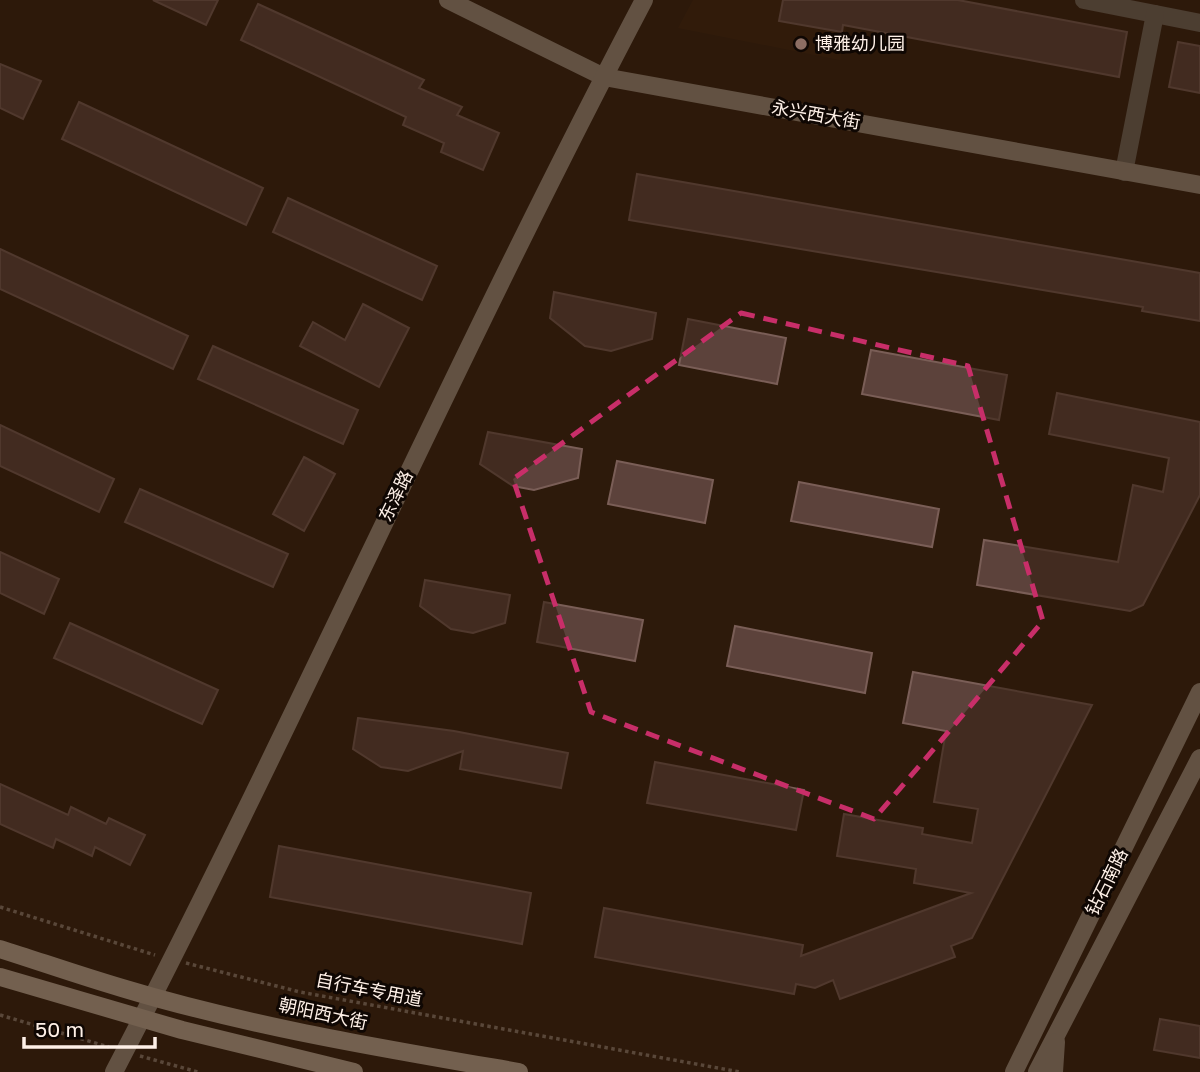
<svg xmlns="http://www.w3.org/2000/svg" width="1200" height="1072" viewBox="0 0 1200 1072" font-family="'Golos Text','Noto Sans SC',sans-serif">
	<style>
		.built { fill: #361e0a }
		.building { fill: #5c423b; stroke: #7a5e57; stroke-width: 2 }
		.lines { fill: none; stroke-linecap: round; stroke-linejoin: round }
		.path { stroke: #8f7f72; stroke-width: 3.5; stroke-dasharray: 3.5 3.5; stroke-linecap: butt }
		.street { stroke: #726a60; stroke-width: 18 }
		.secondary { stroke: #a29586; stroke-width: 18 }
		.primary { stroke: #c7b6a3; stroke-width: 18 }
		.marked { fill: none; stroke: #c82e69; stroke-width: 5; stroke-dasharray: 14 9; stroke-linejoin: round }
		.education-dot { fill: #8d6e63; stroke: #0f0703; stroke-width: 2.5 }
		.labels { text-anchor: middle; stroke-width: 6; stroke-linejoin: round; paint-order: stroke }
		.poi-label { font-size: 18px; fill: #fef0e7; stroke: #0f0703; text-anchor: start }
		.street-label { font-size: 18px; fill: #fef0e7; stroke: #0f0703 }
	</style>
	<rect width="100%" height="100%" fill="#2d1a0b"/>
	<!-- built -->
	<polygon class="built" points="693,0 851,0 840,60 678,28"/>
	<!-- building -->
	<g class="building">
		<polygon points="153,0 218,0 206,25"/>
		<polygon points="783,0 958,0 1127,32 1119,77 843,25 842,32 779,21"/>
		<polygon points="258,4 424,80 419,88 462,107 457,115 499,133 483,170 441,152 444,143 403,125 406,117 241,40"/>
		<polygon points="1178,42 1200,46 1200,93 1169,87"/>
		<polygon points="0,64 41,81 23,119 0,108"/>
		<polygon points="79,102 263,188 246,225 62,139"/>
		<polygon points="637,174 1200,273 1200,321 1142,311 1143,307 629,220"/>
		<polygon points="288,198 437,266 422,300 273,232"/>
		<polygon points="0,249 188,336 173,369 0,289"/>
		<polygon points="554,292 656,313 652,339 611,351 585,346 550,318"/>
		<polygon points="363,304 409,328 379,387 300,346 313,322 345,340"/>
		<polygon points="688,319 786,338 777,384 679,365"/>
		<polygon points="213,346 358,410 343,444 198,379"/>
		<polygon points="871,350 1007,375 999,420 862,394"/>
		<polygon points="1057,393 1200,422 1200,495 1143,605 1130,611 977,585 984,540 1118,562 1133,485 1163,492 1169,458 1049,434"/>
		<polygon points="0,425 114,479 99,512 0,466"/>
		<polygon points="488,432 582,449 578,478 534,490 513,486 480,464"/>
		<polygon points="304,457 335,474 304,531 273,514"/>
		<polygon points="617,461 713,480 705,523 608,504"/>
		<polygon points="799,482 939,509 932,547 791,521"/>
		<polygon points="140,489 288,554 273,587 125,522"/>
		<polygon points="0,552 59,579 44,614 0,593"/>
		<polygon points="425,580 510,595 505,623 473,633 451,629 420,606"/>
		<polygon points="544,602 643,620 635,661 537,642"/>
		<polygon points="70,623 218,690 202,724 54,658"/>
		<polygon points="735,626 872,653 865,693 727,666"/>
		<polygon points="913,672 1092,705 972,938 951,946 955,957 840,999 833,980 815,988 796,984 794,994 595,957 604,908 803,945 801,956 971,893 914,883 916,869 837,856 844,814 923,828 922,834 972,843 978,809 934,802 946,731 903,723"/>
		<polygon points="358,718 454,731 568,753 561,788 460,769 463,751 408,771 381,767 353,749"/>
		<polygon points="655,762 804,790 796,830 647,803"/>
		<polygon points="0,784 68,815 71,807 106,824 109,818 145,835 130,865 95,847 92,856 56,839 53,848 0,824"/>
		<polygon points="279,846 531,893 522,944 270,897"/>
		<polygon points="1160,1019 1200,1026 1200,1058 1154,1050"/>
	</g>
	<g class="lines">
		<!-- path -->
		<g class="path">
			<polyline points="0,907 155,955"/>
			<polyline points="186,963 300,992 740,1072"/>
			<polyline points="0,1015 109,1047"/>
			<polyline points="140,1056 198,1072"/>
		</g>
		<!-- street -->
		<g class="street">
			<polyline points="1084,0 1200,23"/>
			<polyline points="1124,172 1155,14"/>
		</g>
		<!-- secondary -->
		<g class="secondary">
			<polyline points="448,0 604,77 1200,185"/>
			<path d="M114 1072C298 718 458 353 644 0"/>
			<polyline points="1014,1072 1200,692"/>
			<polyline points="1037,1072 1200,758"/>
			<polyline points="1054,1072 1056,1042"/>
		</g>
		<!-- primary -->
		<g class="primary">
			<path d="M0 949C41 962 81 976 122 988 251 1027 386 1049 519 1072"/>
			<polyline points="0,977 182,1030 354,1072"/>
		</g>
	</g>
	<!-- marked area -->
	<path d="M0 0H1200V1072H0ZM741 313 968 366 1043 621 874 819 591 712 513 479Z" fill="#2d1a0b" fill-opacity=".55" fill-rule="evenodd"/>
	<path class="marked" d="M741 313 968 366 1043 621 874 819 591 712 513 479Z"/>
	<!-- markers -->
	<circle class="education-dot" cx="801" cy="44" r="7"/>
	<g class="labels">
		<!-- poi labels -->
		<g class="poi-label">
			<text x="815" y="50">博雅幼儿园</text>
		</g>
		<!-- street labels -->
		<g class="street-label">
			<text transform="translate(816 115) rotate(10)" y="6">永兴西大街</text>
			<text transform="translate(396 496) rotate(-64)" y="6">东泽路</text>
			<text transform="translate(1107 882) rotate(-64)" y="6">钻石南路</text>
			<text transform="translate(369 990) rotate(11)" y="6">自行车专用道</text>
			<text transform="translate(323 1014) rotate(12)" y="6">朝阳西大街</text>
		</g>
	</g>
	<!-- scale -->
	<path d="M24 1037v10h131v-10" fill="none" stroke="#fef0e7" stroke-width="3.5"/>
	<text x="35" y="1037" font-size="21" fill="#fef0e7" stroke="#0f0703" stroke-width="5" paint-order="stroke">50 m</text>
</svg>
